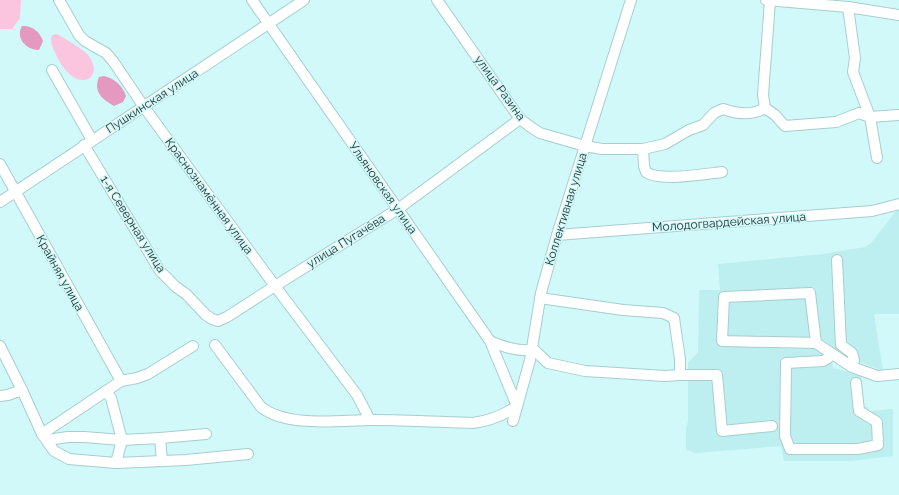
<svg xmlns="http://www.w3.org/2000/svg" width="899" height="495" viewBox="0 0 899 495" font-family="Raleway,sans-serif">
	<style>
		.built { fill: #bdeff0 }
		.green { fill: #fbc5e0 }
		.water { fill: #e499c0 }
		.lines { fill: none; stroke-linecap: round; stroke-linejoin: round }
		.minor-casing { stroke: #a7cece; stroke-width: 12 }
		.minor { stroke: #fff; stroke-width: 10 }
		.labels { text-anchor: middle; stroke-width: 3; stroke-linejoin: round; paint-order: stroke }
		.street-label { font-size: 12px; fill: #1e2d2d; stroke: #d1f9fa }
	</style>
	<rect width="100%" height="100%" fill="#d1f9fa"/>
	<!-- built -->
	<polygon class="built" points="899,207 899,314 874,314 883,371 846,357 824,353 832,362 833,368 861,375 863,406 868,407 869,411 893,409 893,456 851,461 784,461 781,446 696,453 686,450 686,427 688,422 688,363 698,352 699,290 720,290 718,264 823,254 865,247 871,243"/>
	<!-- green -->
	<g class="green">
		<polygon points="0,0 21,0 20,18 12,29 0,29"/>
		<path d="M57 34C67 40 80 47 88 55 93 60 98 74 88 79 73 85 59 63 55 52 52 47 50 40 52 35Z"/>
	</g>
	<!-- water -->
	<g class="water">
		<path d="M22 26C32 25 40 32 43 41L39 50C26 50 15 38 22 26Z"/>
		<path d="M104 76C115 79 122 85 126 96L123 102 114 106C102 99 93 92 99 77Z"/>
	</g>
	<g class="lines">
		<!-- minor casing -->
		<g class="minor-casing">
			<g id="minor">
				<polyline points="59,0 79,35 85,41 106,53 113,61 144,107 275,286 357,395 370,420"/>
				<path d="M252 0 490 341C504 347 516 351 531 350"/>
				<path d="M437 0 520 119 532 128 540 133 585 146 602 149H643L665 144 689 130 703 125 714 113 723 109C737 114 752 116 765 108L775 115 785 126 836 122 859 113 870 117 898 115"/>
				<polyline points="766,0 848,7 899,15"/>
				<polyline points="848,7 855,58 853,72 870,117 877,158"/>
				<polyline points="52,70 92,140"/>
				<polyline points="765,108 763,95 770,1"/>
				<polyline points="84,145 160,271 176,287 186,294 206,315 212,319 218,321 227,317 275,286 398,209 520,119"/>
				<path d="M643 149 644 166 646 172C659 182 705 174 722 172"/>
				<polyline points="0,164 121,381"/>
				<polyline points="0,202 304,0"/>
				<polyline points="557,235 872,211 899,204"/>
				<polyline points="837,260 841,345 852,353 854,360 852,367"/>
				<polyline points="540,298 623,310 663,313 674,318 680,359 680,375"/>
				<polyline points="816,343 810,293 724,297 722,341 816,343 852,367 877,376 899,374"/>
				<path d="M215 345 261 407C288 428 339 420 372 420 406 420 440 422 473 423 489 421 504 415 517 406L490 341"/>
				<polyline points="0,346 22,390 42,434 54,451 69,459 116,463 186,460 248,454"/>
				<polyline points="532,348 548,363 585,371 665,376 680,375 717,375 722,431 772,426"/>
				<polyline points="832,354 828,358 823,361 786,363 785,436 790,449 858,449 878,445 877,422 859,411 856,383"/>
				<polyline points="106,391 111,398 122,440 116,463"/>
				<polyline points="0,396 8,395 22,390"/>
				<polyline points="513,421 530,360 541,293 557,235 631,0"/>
				<polyline points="42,434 121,381 137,378 148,374 193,346"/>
				<polyline points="160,438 206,434"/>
				<polyline points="47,440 68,437 84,437 122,440 160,438 162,461"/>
			</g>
		</g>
		<!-- minor -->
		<use href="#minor" class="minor"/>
	</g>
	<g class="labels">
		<!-- street labels -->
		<g class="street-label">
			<text transform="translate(500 88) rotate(54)" y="4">улица Разина</text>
			<text transform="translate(152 101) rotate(-33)" y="4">Пушкинская улица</text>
			<text transform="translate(383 188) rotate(55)" y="4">Ульяновская улица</text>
			<text transform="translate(209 196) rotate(54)" y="4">Краснознамённая улица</text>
			<text transform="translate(566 209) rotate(-73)" y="4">Коллективная улица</text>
			<text transform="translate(729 222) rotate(-4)" y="4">Молодогвардейская улица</text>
			<text transform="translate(133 224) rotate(58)" y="4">1-я Северная улица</text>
			<text transform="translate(346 241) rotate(-32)" y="4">улица Пугачёва</text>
			<text transform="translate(60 273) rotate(61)" y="4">Крайняя улица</text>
		</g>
	</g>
</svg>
